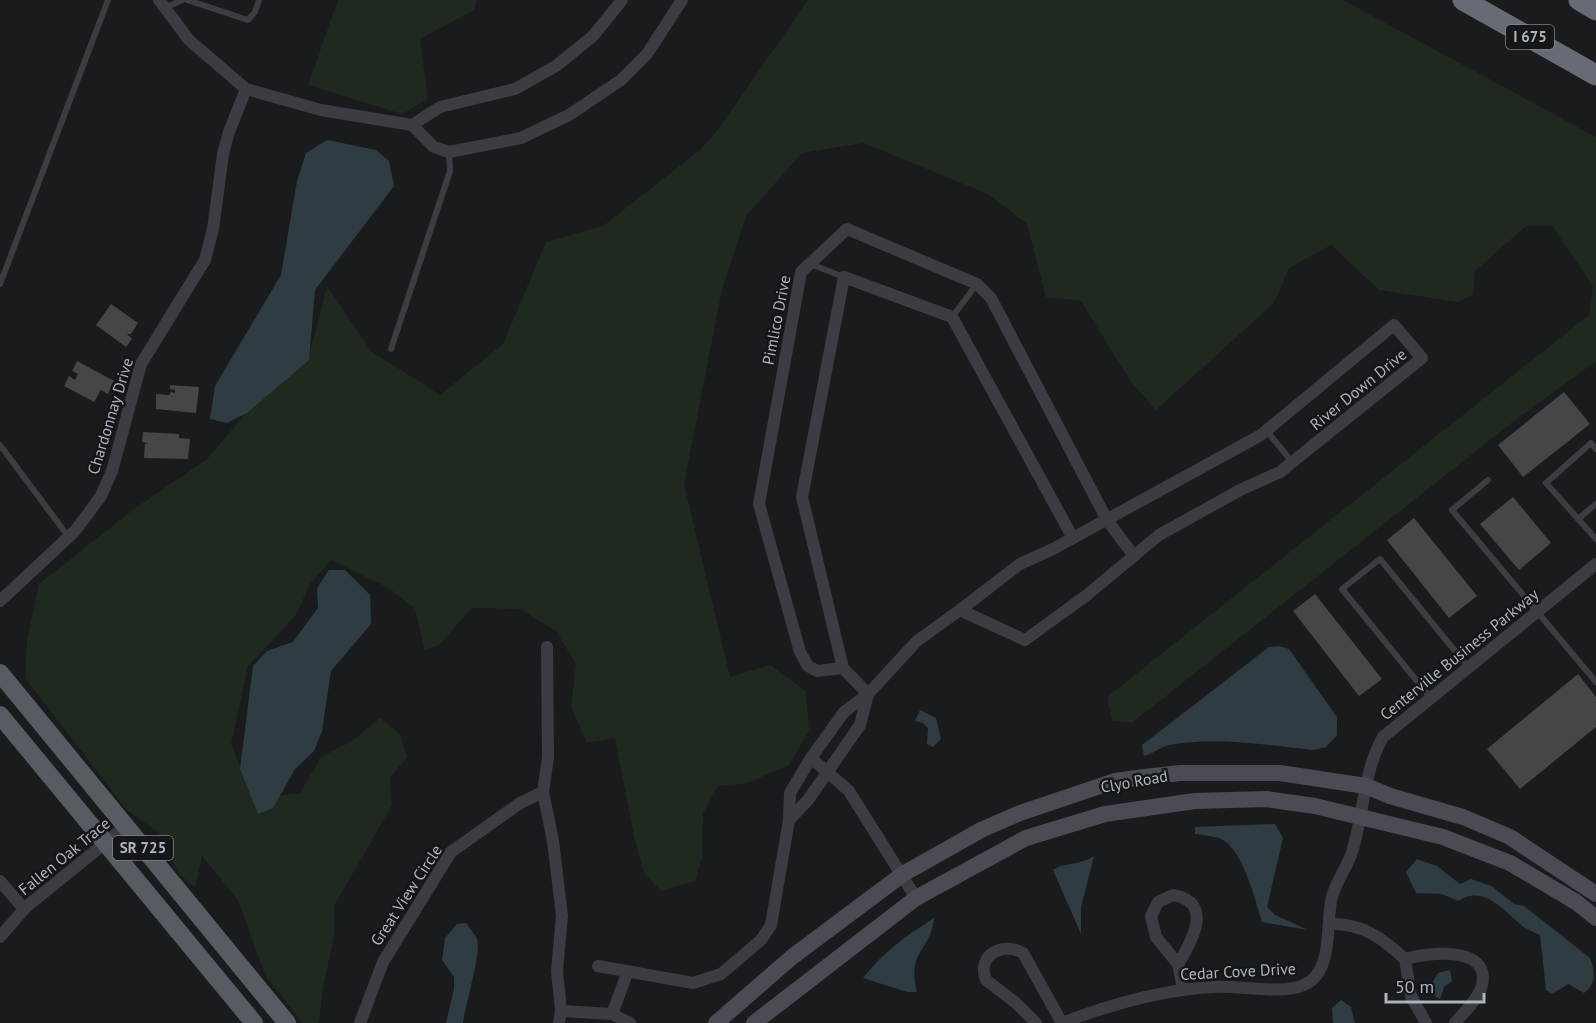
<svg xmlns="http://www.w3.org/2000/svg" width="1596" height="1023" viewBox="0 0 1596 1023" font-family="'PT Sans',sans-serif">
	<style>
		.green { fill: #202920 }
		.water { fill: #2f3d43 }
		.building { fill: #44464a }
		.lines { fill: none; stroke-linecap: round; stroke-linejoin: round }
		.lane { stroke: #3b3d42; stroke-width: 6 }
		.street { stroke: #3b3d42; stroke-width: 12 }
		.secondary { stroke: #494d53; stroke-width: 16 }
		.primary { stroke: #575b62; stroke-width: 18 }
		.highway { stroke: #676c74; stroke-width: 21 }
		.labels { text-anchor: middle; stroke-width: 5; stroke-linejoin: round; paint-order: stroke }
		.shield { fill: #151618; stroke: #7f858c; stroke-width: 1.5 }
		.shield-label { font-size: 15px; font-weight: bold; fill: #acb4bd }
		.street-label { font-size: 16px; fill: #acb4bd; stroke: #151618 }
	</style>
	<rect width="100%" height="100%" fill="#1a1b1d"/>
	<!-- green -->
	<g class="green">
		<polygon points="338,0 477,0 474,10 420,39 428,99 402,114 308,85"/>
		<polygon points="808,0 1343,0 1596,137 1596,361 1514,421 1133,722 1112,721 1107,697 1589,315 1593,286 1552,226 1526,226 1475,271 1473,295 1458,302 1379,290 1331,245 1289,268 1274,303 1156,410 1131,382 1081,301 1046,297 1027,224 988,194 863,143 802,153 746,216 722,289 684,484 730,677 770,665 806,691 809,731 789,765 748,783 718,786 703,813 702,858 695,881 661,891 644,873 634,836 615,738 587,743 571,707 576,664 556,631 520,609 472,608 439,645 425,650 415,609 389,588 331,560 310,584 296,615 248,666 231,744 253,799 300,793 321,757 352,741 380,718 400,734 407,757 390,778 392,805 334,906 334,936 323,988 319,1023 303,1023 266,977 238,900 202,856 195,888 178,873 159,833 127,810 25,678 27,640 39,584 134,509 207,459 246,413 308,360 327,286 371,351 440,395 503,344 546,242 603,226 700,150 717,131"/>
	</g>
	<!-- water -->
	<g class="water">
		<polygon points="327,140 376,150 389,161 394,186 315,290 309,360 247,413 227,423 210,419 215,386 281,275 297,181 306,153"/>
		<polygon points="329,570 345,570 370,595 371,624 331,671 322,731 314,751 295,769 273,808 258,814 240,769 253,666 267,651 293,642 318,608 317,588"/>
		<path d="M1279 646 1289 649 1337 717V735L1326 747 1313 750C1267 745 1215 736 1169 745 1160 747 1153 754 1144 756L1142 745 1269 647Z"/>
		<polygon points="920,710 936,718 941,739 933,747 927,744 928,728 923,723 915,721"/>
		<path d="M1275 824 1283 838 1267 907 1275 915 1308 930 1262 922C1255 900 1243 847 1219 838 1212 836 1203 835 1195 834V827Z"/>
		<path d="M1094 856 1081 907V934L1053 870C1065 862 1078 866 1094 856Z"/>
		<path d="M1417 859 1437 866 1460 884 1471 879 1491 886 1514 904 1524 906 1590 958C1596 973 1596 983 1584 993L1568 984 1552 994 1546 990 1540 935C1533 932 1525 929 1519 923 1501 908 1483 885 1458 901L1442 894 1416 893 1406 872Z"/>
		<path d="M934 918C930 953 907 949 917 992H907L863 978C883 952 907 935 934 918Z"/>
		<path d="M466 923C470 928 474 934 477 939 482 953 465 1004 463 1023H446L454 989V977L442 960 445 938 457 924Z"/>
		<polygon points="1450,970 1452,981 1444,987 1440,999 1433,995 1430,987 1438,973"/>
		<polygon points="1341,1000 1351,1007 1355,1023 1333,1023 1332,1008"/>
	</g>
	<!-- building -->
	<g class="building">
		<polygon points="111,304 138,323 131,334 127,334 132,339 126,347 96,325"/>
		<polygon points="77,361 114,381 108,394 101,390 94,402 64,386 69,376 75,380 78,374 72,371"/>
		<polygon points="170,385 199,387 196,413 156,409 156,394 169,395 171,392 175,393 175,390 170,389"/>
		<polygon points="1564,392 1590,424 1523,477 1498,445"/>
		<polygon points="143,432 179,434 179,438 190,439 188,459 144,458 145,444 148,443 142,442"/>
		<polygon points="1513,497 1551,543 1519,570 1480,524"/>
		<polygon points="1414,518 1477,596 1449,618 1387,540"/>
		<polygon points="1315,594 1382,679 1359,696 1293,611"/>
		<polygon points="1578,674 1596,697 1596,727 1520,789 1487,749"/>
	</g>
	<g class="lines">
		<!-- lane -->
		<g class="lane">
			<polyline points="187,0 248,20 255,12 259,0"/>
			<polyline points="165,8 182,0"/>
			<polyline points="810,264 844,277"/>
			<polyline points="0,284 108,0"/>
			<polyline points="952,317 977,284"/>
			<polyline points="391,349 450,171 449,152"/>
			<polyline points="1267,431 1292,462"/>
			<polyline points="0,445 68,536"/>
			<polyline points="1596,449 1591,443 1546,483 1596,539"/>
			<polyline points="1488,480 1452,510 1596,682"/>
			<polyline points="1578,519 1596,504"/>
			<polyline points="1430,697 1342,589 1380,559 1468,667"/>
		</g>
		<!-- street -->
		<g class="street">
			<polyline points="246,89 321,110 412,125 440,107 515,89 556,66 593,36 622,0"/>
			<polyline points="412,125 434,147 449,152 521,138 569,115 621,80 647,54 682,0"/>
			<polyline points="0,601 75,531 101,496 112,471 141,364 205,260 213,229 223,154 229,132 246,89 189,40 159,0"/>
			<polyline points="547,647 548,757 543,792 553,841 562,916 557,971 561,1011 559,1023"/>
			<polyline points="843,668 817,671 808,666 800,652 759,504 801,272 847,229 977,284 991,298 1107,520 1134,556"/>
			<polyline points="868,694 843,668 802,497 844,277 952,317 1073,538"/>
			<polyline points="811,758 849,791 916,898"/>
			<polyline points="789,820 808,800 860,725 868,694"/>
			<polyline points="0,881 24,909"/>
			<path d="M1173 895C1215 902 1191 943 1178 964L1156 937 1151 916 1158 902Z"/>
			<path d="M1330 924C1362 923 1382 938 1405 959L1411 996 1426 1023"/>
			<polyline points="0,937 26,907 125,827"/>
			<path d="M1405 959C1426 953 1491 944 1482 985 1479 999 1463 1013 1455 1023"/>
			<polyline points="1178,964 1183,989"/>
			<polyline points="598,966 693,983 721,974 761,940 771,925 789,820 790,793 811,758 844,712 868,694 917,641 960,610 1025,640 1087,595 1159,535 1242,489 1280,472 1422,358 1394,325 1261,435 1053,549 1020,564 960,610"/>
			<polyline points="561,1011 612,1014 630,1023"/>
			<polyline points="612,1014 628,971"/>
			<polyline points="360,1023 383,962 451,852 520,803 543,792"/>
			<path d="M1036 1023 1016 1003 986 980C976 955 1003 941 1023 953L1062 1023"/>
			<path d="M1062 1023C1111 1004 1160 990 1213 987 1239 985 1281 995 1304 985 1335 971 1325 922 1332 897 1336 881 1347 868 1352 852 1364 814 1363 772 1383 737L1596 564"/>
		</g>
		<!-- secondary -->
		<g class="secondary">
			<polyline points="716,1023 792,957 903,874 981,830 1020,813 1115,781 1145,777 1180,773 1280,773 1366,786 1390,796 1463,817 1510,837 1596,894"/>
			<polyline points="754,1023 916,898 1026,838 1105,814 1195,801 1266,799 1315,806 1443,837 1510,863 1576,902 1596,918"/>
		</g>
		<!-- primary -->
		<g class="primary">
			<polyline points="0,673 287,1023"/>
			<polyline points="0,715 254,1023"/>
		</g>
		<!-- highway -->
		<g class="highway">
			<polyline points="1463,0 1596,75"/>
			<polyline points="1579,0 1596,10"/>
		</g>
	</g>
	<g class="labels">
		<!-- shield labels -->
		<g class="shield">
			<rect x="1506" y="25" width="48" height="24" rx="4.5"/>
			<rect x="113" y="836" width="60" height="24" rx="4.5"/>
		</g>
		<g class="shield-label">
			<text x="1530" y="42">I 675</text>
			<text x="143" y="853">SR 725</text>
		</g>
		<!-- street labels -->
		<g class="street-label">
			<text transform="translate(776 320) rotate(-79)" y="6">Pimlico Drive</text>
			<text transform="translate(1358 389) rotate(-39)" y="6">River Down Drive</text>
			<text transform="translate(110 416) rotate(-73)" y="6">Chardonnay Drive</text>
			<text transform="translate(1459 654) rotate(-39)" y="6">Centerville Business Parkway</text>
			<text transform="translate(1134 781) rotate(-10)" y="6">Clyo Road</text>
			<text transform="translate(64 856) rotate(-39)" y="6">Fallen Oak Trace</text>
			<text transform="translate(406 895) rotate(-57)" y="6">Great View Circle</text>
			<text transform="translate(1238 971) rotate(-3)" y="6">Cedar Cove Drive</text>
		</g>
	</g>
	<!-- scale -->
	<path d="M1386 993v9h98v-9" fill="none" stroke="#acb4bd" stroke-width="3"/>
	<text x="1395" y="993" font-size="18" fill="#acb4bd" stroke="#151618" stroke-width="4.5" paint-order="stroke">50 m</text>
</svg>
